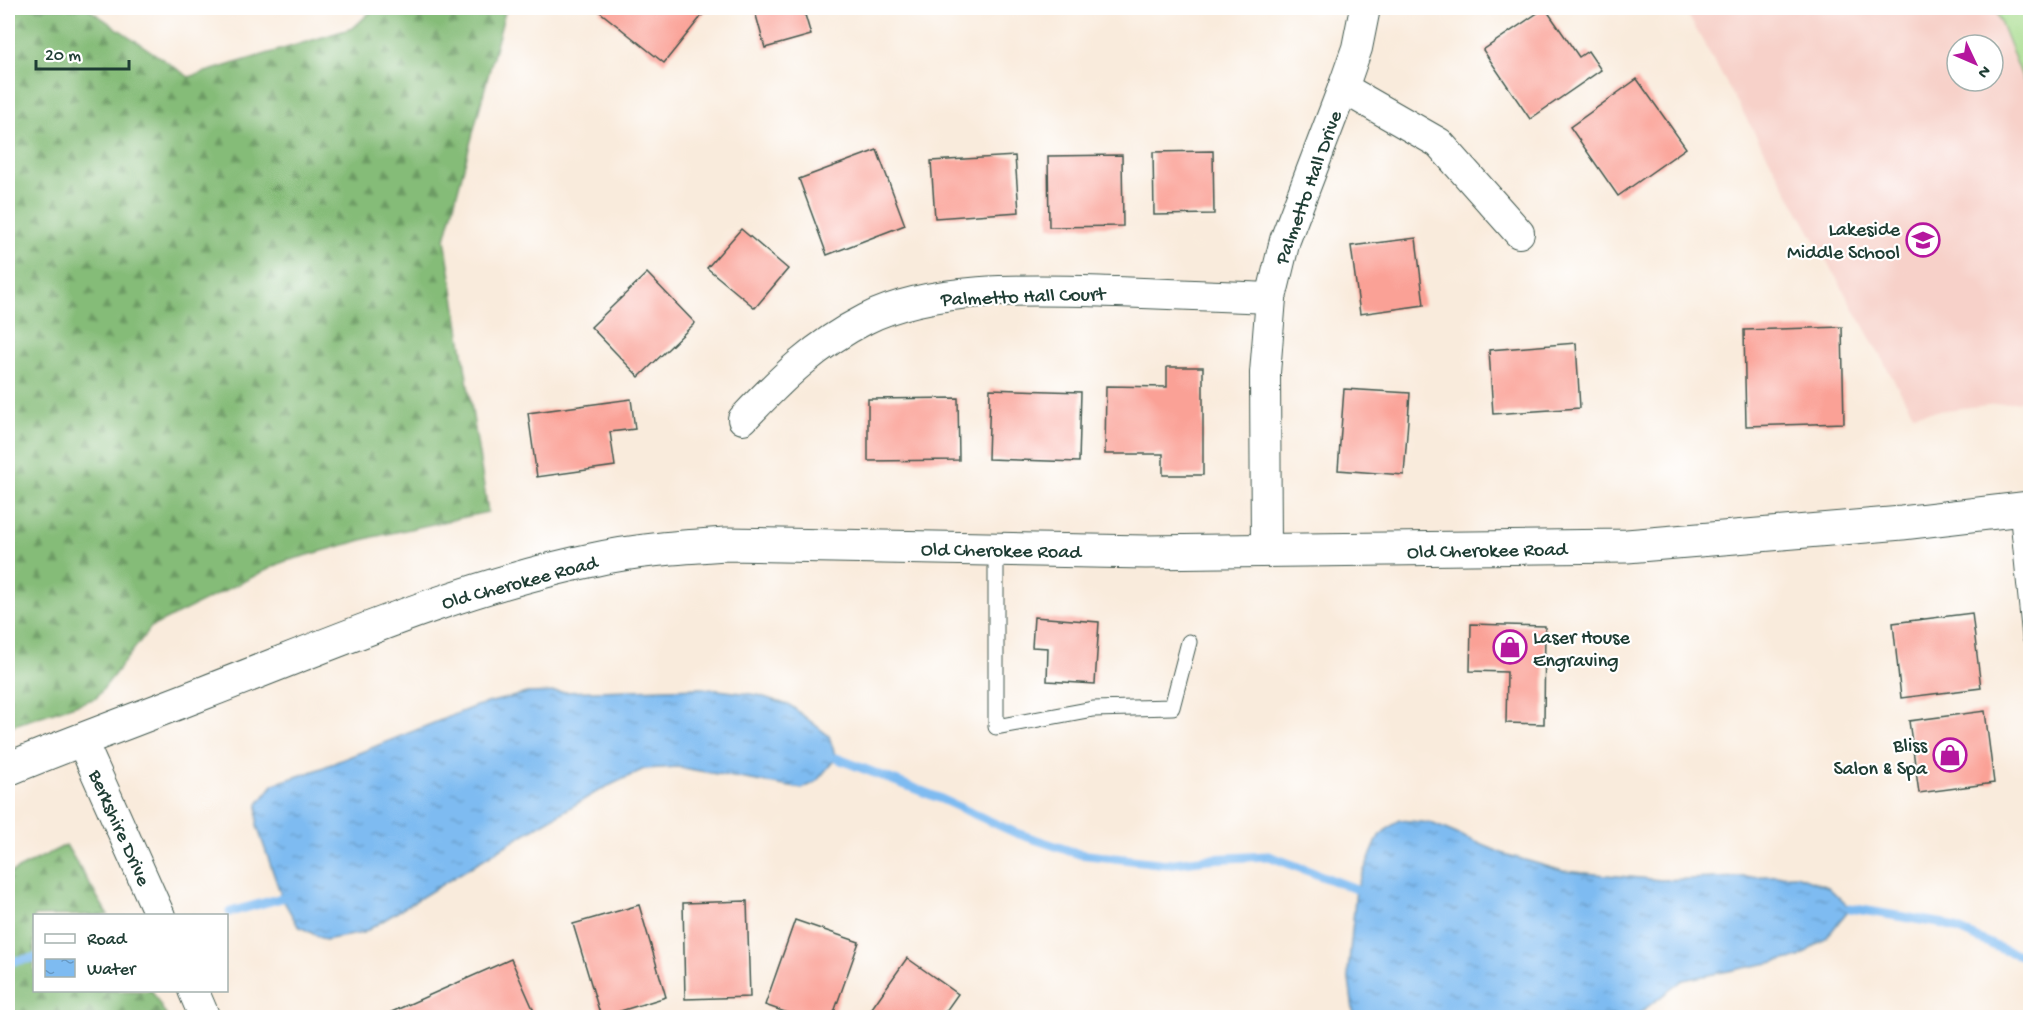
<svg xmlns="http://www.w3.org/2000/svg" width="2038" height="1025" viewBox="0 0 2038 1025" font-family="'Gochi Hand',sans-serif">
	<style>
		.built { fill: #f7d1c9; fill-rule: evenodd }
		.forest { fill: url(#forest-firs); stroke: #527c56; stroke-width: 1.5 }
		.pitch { fill: #a7dc8d; stroke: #638c60; stroke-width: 1.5 }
		.water { fill: url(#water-ripples); stroke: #4e7c92; stroke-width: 1.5 }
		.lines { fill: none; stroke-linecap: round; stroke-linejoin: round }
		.stream { stroke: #7ebbf1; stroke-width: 9 }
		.building { fill: #faa196 }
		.lane-casing { stroke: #40574d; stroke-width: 17 }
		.street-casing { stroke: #40574d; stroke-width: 32 }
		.secondary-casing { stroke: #40574d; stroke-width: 35 }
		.lane { stroke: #fff; stroke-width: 15 }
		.street { stroke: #fff; stroke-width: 30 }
		.secondary { stroke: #fff; stroke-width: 33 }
		.labels { text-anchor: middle; stroke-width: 4.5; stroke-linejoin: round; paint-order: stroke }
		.street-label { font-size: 20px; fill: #1f3d34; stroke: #fff }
		.poi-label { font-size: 20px; fill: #1f3d34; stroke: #fff; text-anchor: end }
	</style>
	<defs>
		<pattern id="forest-firs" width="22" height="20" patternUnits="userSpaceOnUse" patternTransform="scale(1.5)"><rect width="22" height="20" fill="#85bc78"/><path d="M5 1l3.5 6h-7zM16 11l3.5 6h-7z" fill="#6c9a63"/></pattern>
		<pattern id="water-ripples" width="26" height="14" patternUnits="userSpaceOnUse" patternTransform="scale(1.5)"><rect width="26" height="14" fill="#7ebbf1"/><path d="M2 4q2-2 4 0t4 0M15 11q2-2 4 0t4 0" fill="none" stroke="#6799c4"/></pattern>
	</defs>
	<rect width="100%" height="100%" fill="#fff"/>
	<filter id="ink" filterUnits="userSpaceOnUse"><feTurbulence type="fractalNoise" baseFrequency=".0167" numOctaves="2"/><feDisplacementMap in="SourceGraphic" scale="12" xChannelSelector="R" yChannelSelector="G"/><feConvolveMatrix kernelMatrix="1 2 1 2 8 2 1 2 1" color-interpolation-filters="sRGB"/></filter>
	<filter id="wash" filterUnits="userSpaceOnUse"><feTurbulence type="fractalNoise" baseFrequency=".008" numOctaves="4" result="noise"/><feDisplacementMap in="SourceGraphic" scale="24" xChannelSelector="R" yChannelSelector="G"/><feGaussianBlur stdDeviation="1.35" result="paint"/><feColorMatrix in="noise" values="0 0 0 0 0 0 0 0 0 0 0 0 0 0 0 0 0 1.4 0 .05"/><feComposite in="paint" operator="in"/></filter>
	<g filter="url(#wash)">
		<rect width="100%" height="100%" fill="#f9ebdc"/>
		<!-- built -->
		<path class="built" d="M1684 8H2030V400L1913 414ZM1957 45H1993V81H1957Z"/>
		<!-- forest -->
		<g class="forest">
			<polygon points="8,8 87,8 189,77 353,28 375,8 506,8 445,239 488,512 373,537 283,562 151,627 96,698 8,727"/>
			<polygon points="66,845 108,915 34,916 34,990 152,991 167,1017 8,1017 8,874"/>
		</g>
		<!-- pitch -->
		<polygon class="pitch" points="1995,8 2030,8 2030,97"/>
		<!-- water -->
		<g class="water">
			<polygon points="702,688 758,695 791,706 829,736 836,758 816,782 802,789 677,767 644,769 600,790 518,838 363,933 325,940 298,926 282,898 257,826 258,804 274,784 314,771 476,706 527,693"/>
			<polygon points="1399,820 1431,823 1504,854 1563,871 1661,880 1796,875 1828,887 1850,908 1827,937 1799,957 1683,980 1634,1017 1354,1017 1348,972 1356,889 1379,836"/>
		</g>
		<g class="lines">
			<!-- stream -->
			<g class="stream">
				<polyline points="836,758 939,798 1016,833 1079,854 1167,864 1207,859 1269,856 1356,889"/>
				<polyline points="1850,908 1945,924 2004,950 2030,958"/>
				<polyline points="230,912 282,898"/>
				<polyline points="8,962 34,958"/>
			</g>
		</g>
		<g id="blocks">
			<!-- building -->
			<g class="building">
				<polygon points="604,8 708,8 664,63 600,12"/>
				<polygon points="754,8 803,8 811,35 765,48"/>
				<polygon points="1545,8 1579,57 1588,51 1601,70 1530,119 1483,50"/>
				<polygon points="1637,79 1686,148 1618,196 1570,127"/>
				<polygon points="877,150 905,225 827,255 799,179"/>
				<polygon points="1213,151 1214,214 1154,215 1153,152"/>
				<polygon points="1122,155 1123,226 1049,227 1048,156"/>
				<polygon points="1015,156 1019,212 935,218 931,161"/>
				<polygon points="741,229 788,269 755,308 707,268"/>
				<polygon points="1416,238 1424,305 1360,314 1351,246"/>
				<polygon points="647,273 695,323 639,377 591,327"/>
				<polygon points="1842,327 1844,423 1746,426 1744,330"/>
				<polygon points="1576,343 1580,408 1493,414 1489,350"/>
				<polygon points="1167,367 1203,367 1203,475 1163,475 1163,454 1105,454 1106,386 1167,387"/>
				<polygon points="990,389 1081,392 1079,462 988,459"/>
				<polygon points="1344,389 1410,393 1404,475 1338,470"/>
				<polygon points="958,398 959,460 868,461 868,399"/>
				<polygon points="631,399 635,429 610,432 615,466 537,477 528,413"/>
				<polygon points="1972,613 1981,688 1901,698 1893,623"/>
				<polygon points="1034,617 1099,622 1095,684 1047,681 1048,648 1032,647"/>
				<polygon points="1471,624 1545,626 1544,724 1506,723 1507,672 1470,671"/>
				<polygon points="1985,711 1994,783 1919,793 1909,721"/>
				<polygon points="747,901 750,997 685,999 683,903"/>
				<polygon points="639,905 666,997 601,1017 573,924"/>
				<polygon points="795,920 859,942 832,1018 802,1018 765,1005"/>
				<polygon points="907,958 958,994 941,1018 865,1018"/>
				<polygon points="511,959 537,1018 378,1018"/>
			</g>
		</g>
	</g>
	<g filter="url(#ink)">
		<use href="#blocks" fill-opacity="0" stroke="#40574d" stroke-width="1.5"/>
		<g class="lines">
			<!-- lane casing -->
			<g class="lane-casing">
				<g id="lane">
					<polyline points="2017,510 2030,638"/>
					<polyline points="996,549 996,727 1093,709 1172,707 1189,642"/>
				</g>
			</g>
			<!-- street casing -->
			<g class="street-casing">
				<g id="street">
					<polyline points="1343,88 1439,143 1519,233"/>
					<path d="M743 419C782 378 815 345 866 319 934 284 1041 290 1117 292 1168 294 1220 296 1271 298"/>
					<polyline points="1266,550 1265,373 1271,298 1285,240 1343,88 1357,48 1365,8"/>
					<polyline points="81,739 160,916"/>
					<polyline points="193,990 205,1018"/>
				</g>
			</g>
			<!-- secondary casing -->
			<g class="secondary-casing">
				<path id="secondary" d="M8 769C73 742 140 718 206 692 333 643 458 588 592 560 636 550 682 547 727 544L1146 552 1627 546 1902 523 2030 508"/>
			</g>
			<!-- lane -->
			<use href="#lane" class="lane"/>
			<!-- street -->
			<use href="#street" class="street"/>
			<!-- secondary -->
			<use href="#secondary" class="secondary"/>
		</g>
	</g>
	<!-- icons -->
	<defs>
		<g id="school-ring" transform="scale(1.725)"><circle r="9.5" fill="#fff" stroke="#b5179e" stroke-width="1.5"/><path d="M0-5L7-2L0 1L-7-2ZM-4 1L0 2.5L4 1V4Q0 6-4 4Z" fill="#b5179e"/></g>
		<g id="shop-ring" transform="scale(1.725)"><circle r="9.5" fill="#fff" stroke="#b5179e" stroke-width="1.5"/><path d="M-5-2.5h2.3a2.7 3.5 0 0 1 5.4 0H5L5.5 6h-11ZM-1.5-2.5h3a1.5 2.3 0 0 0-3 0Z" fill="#b5179e"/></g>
	</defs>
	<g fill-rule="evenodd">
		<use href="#school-ring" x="1923" y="240"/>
		<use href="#shop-ring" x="1510" y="647"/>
		<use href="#shop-ring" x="1950" y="755"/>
	</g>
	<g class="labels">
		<!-- street labels -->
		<g class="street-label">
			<text transform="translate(1307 187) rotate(-70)" y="7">Palmetto Hall Drive</text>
			<text transform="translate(1023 295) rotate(-2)" y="7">Palmetto Hall Court</text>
			<text transform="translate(1001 549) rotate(1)" y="7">Old Cherokee Road</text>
			<text transform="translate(1487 549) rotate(-1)" y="7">Old Cherokee Road</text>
			<text transform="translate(519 581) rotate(-15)" y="7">Old Cherokee Road</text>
			<text transform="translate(121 827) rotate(66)" y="7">Berkshire Drive</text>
		</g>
		<!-- poi labels -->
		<g class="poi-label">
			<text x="1900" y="235">Lakeside<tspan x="1900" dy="23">Middle School</tspan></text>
			<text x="1533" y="643" text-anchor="start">Laser House<tspan x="1533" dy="23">Engraving</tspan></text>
			<text x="1927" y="751">Bliss<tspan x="1927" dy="23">Salon &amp; Spa</tspan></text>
		</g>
	</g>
	<!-- margin -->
	<rect width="2038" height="1025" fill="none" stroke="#fff" stroke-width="30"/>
	<!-- legend -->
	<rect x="33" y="914" width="195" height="78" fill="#ffffff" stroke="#a5b1ae" stroke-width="1.5"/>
	<rect x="45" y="934" width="30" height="9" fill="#ffffff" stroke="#a5b1ae" stroke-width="1.5"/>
	<text x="87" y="944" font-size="18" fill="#1f3d34">Road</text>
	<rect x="45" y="959" width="30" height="18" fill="url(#water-ripples)" stroke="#a5b1ae" stroke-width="1.5"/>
	<text x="87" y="974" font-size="18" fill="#1f3d34">Water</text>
	<!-- north arrow -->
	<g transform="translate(1975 63) rotate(134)"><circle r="28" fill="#ffffff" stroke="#a5b1ae" stroke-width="1.5"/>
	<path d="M0-4.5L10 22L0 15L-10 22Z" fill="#b5179e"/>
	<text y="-9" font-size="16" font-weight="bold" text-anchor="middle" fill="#1f3d34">N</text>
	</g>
	<!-- scale -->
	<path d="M36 60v9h93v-9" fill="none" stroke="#1f3d34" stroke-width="3"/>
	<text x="45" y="60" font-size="18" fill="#1f3d34" stroke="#ffffff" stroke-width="4.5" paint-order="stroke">20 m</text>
</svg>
